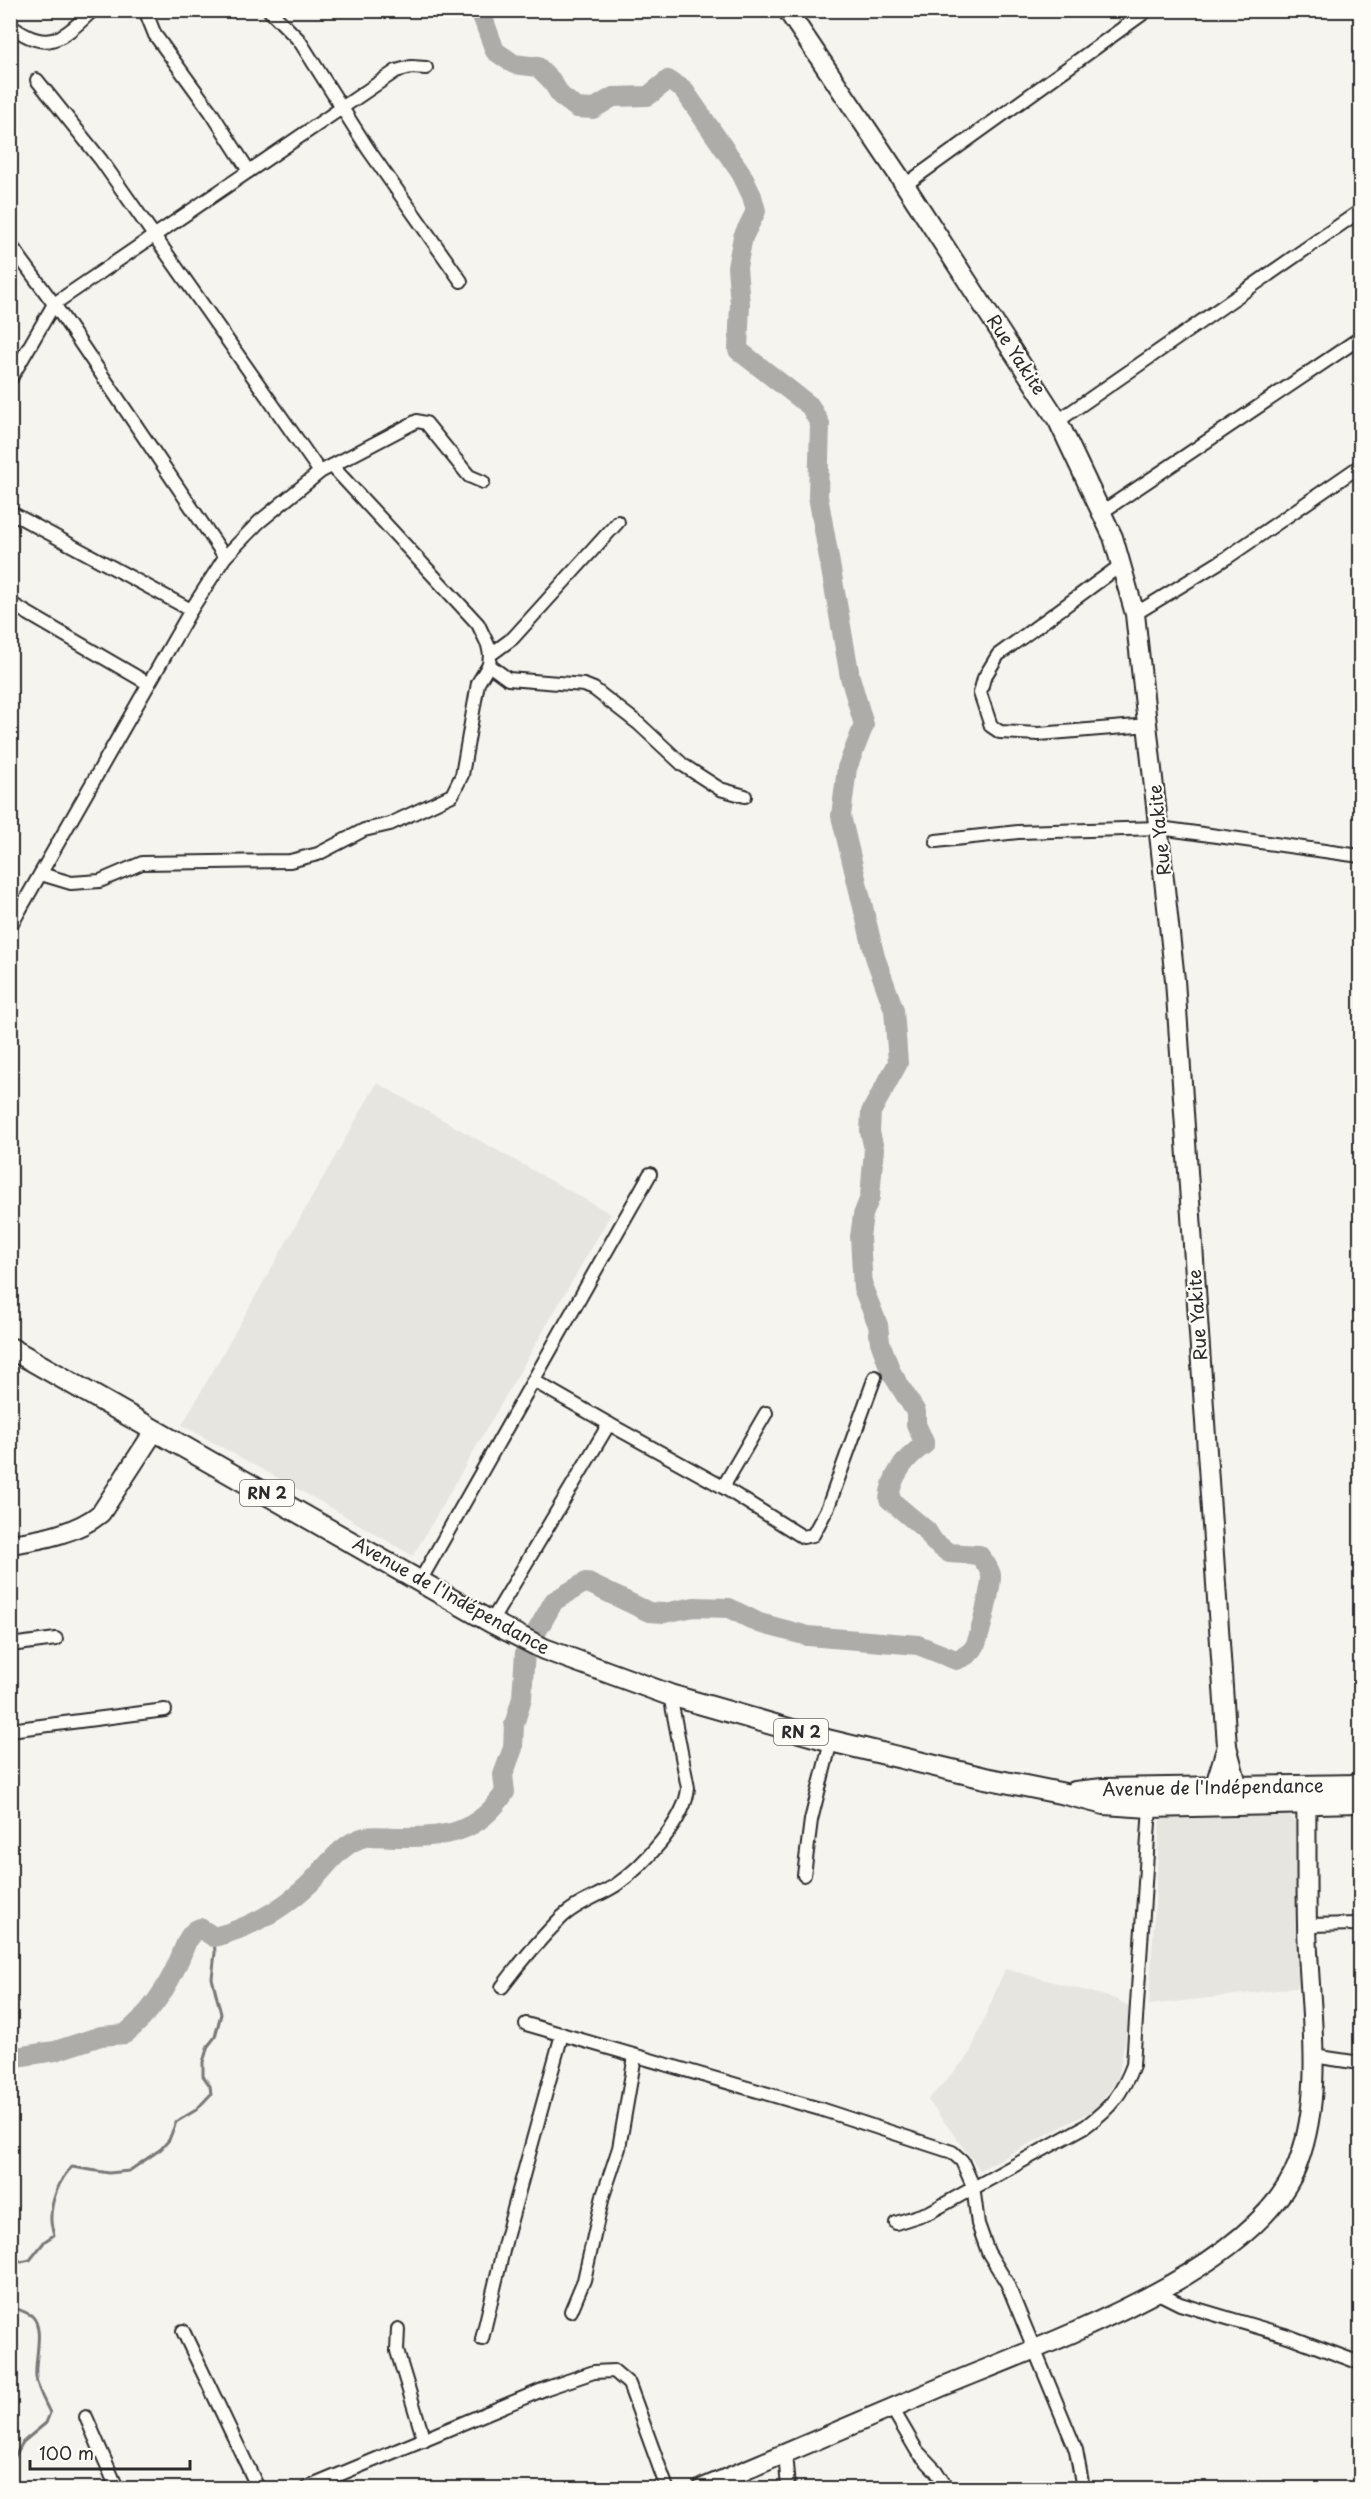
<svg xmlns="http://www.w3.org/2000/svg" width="1371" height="2499" viewBox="0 0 1371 2499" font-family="'Playpen Sans',sans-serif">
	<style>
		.built { fill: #e6e5e0 }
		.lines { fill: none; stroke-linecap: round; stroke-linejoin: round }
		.stream { stroke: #797877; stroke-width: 3 }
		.river { stroke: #adaca9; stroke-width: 20 }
		.street-casing { stroke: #2b2b2b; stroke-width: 16 }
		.secondary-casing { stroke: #2b2b2b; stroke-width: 22 }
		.primary-casing { stroke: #2b2b2b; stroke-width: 24 }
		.street { stroke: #fdfcf7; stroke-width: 12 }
		.secondary { stroke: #fdfcf7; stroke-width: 18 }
		.primary { stroke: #fdfcf7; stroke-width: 20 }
		.labels { text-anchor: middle; stroke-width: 4.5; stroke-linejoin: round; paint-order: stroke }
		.shield { fill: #fdfcf7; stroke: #6a6a68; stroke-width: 1.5 }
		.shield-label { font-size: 16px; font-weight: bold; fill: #2b2b2b }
		.street-label { font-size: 18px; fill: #2b2b2b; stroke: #fdfcf7 }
	</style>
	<rect width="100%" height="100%" fill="#f5f4ef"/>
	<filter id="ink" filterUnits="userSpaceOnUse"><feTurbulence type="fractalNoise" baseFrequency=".0167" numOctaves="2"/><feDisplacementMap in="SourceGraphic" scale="12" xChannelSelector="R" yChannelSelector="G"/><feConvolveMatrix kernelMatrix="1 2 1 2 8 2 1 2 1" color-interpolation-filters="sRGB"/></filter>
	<g filter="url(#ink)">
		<!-- built -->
		<g class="built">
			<polygon points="377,1083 611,1214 413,1556 330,1507 182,1425"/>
			<polygon points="1288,1813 1301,1830 1303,1987 1149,2005 1160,1819"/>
			<polygon points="1005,1969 1116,1999 1131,2008 1118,2079 1095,2109 980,2170 928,2100 969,2055"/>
		</g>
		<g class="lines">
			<!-- stream -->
			<g class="stream">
				<path d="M10 2245 15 2257 21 2262 30 2260 45 2241 54 2235C53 2230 51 2226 51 2221 50 2203 59 2179 72 2167L109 2173 129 2171 161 2149 169 2140 176 2122 196 2110 211 2094 210 2086 203 2076V2062L208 2046 215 2037 221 2014 212 1978 215 1953 214 1937"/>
				<path d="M10 2306C17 2309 27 2312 32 2316 45 2328 34 2360 36 2377 37 2389 45 2402 50 2413L46 2423 23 2442 10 2465"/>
			</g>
			<!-- river -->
			<path class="river" d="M10 2058 55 2051 101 2036 125 2034C150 2014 168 1987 180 1958 185 1947 188 1932 200 1928L214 1937C247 1929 280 1911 306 1887 324 1871 340 1843 365 1837 374 1835 387 1837 397 1837 444 1838 478 1834 505 1792L503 1775 513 1748 514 1725 522 1698 525 1652 554 1601 586 1582 649 1612 664 1613 694 1607 729 1608 759 1623 808 1636 918 1645 956 1660C964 1657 971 1654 975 1646 980 1636 992 1585 991 1575 989 1567 984 1561 979 1555L949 1553 934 1542 927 1531 889 1499C891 1476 906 1457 924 1445V1442L916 1424V1412L891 1372 880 1342 878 1325 863 1288 860 1237 863 1215 870 1197 874 1149 870 1132 871 1112 898 1063 894 1010 875 957 841 816 847 768 864 725 850 677 818 496 820 424 810 406 738 350 740 304 737 267 743 237 756 211 752 196 741 173 683 89 668 80 648 96 613 97 593 109 577 108 561 96 551 80 538 67 514 64 495 51 480 10"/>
			<!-- street casing -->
			<g class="street-casing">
				<g id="street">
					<polyline points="145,10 155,35 211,112 249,171"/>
					<polyline points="269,10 299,40 368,149 461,281"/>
					<path d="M10 25C48 55 63 38 93 10"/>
					<polyline points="37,80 101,160 320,472"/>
					<polyline points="905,185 1148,10"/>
					<polyline points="10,244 54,304 225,557 191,610 10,927"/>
					<polyline points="10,380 54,304 396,71 411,67 426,68"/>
					<polyline points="1058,421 1360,211"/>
					<polyline points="10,512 191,610"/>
					<polyline points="1102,512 1360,338"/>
					<polyline points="225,557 259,522 320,472 417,421 426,423 469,476 483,482"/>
					<polyline points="1121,565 998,655 984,678 980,693 991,726 1000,732 1039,734 1149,725"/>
					<polyline points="10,603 149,684"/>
					<polyline points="1135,614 1228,557 1360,466"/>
					<polyline points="490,655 513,638 618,522"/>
					<polyline points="489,665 508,679 584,685 594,689 639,724 683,765 720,789 745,796"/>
					<polyline points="936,841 1018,832 1160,828 1360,856"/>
					<polyline points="41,874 71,883 100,881 142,863 290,861 318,854 364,830 390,824 452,795 462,775 478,683 489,665 490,655 488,645 478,624 332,466"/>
					<polyline points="534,1381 609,1424"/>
					<polyline points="723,1487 766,1413"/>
					<polyline points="420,1581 650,1174"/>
					<polyline points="491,1622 609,1424 723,1487 803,1537 813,1535 828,1507 875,1377"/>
					<polyline points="10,1645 56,1639"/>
					<polyline points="10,1730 165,1710"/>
					<polyline points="804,1875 811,1820 831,1741"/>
					<polyline points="1307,1925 1360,1924"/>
					<path d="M502 1987C520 1963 540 1939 561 1918 576 1903 599 1896 616 1885 642 1867 686 1820 688 1788L670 1695"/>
					<polyline points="526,2024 820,2109 952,2152 962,2161 973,2186 978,2224 988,2252 1007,2283 1076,2450 1083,2488"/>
					<polyline points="1313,2056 1360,2063"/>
					<path d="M896 2223 930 2212 1086 2126C1111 2107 1122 2094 1133 2065L1150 1807"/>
					<polyline points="1156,2292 1180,2304 1288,2336 1360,2363"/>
					<polyline points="571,2311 584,2280 603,2196 619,2148 635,2056"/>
					<polyline points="398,2329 397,2351 424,2440"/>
					<polyline points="183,2331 258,2488"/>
					<polyline points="482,2339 506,2238 562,2034"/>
					<polyline points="892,2408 917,2451 936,2471 947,2488"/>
					<polyline points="86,2417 117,2488"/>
					<polyline points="785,2453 788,2488"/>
					<polyline points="307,2488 547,2388 594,2372 614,2371 629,2384 667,2488"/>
				</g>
			</g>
			<!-- secondary casing -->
			<g class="secondary-casing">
				<g id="secondary">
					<polyline points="787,10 905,185 1058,421 1113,537 1135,614 1175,980 1227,1746 1238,1788 1238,1799"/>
					<path d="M10 1544C41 1540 77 1533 101 1513L155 1430"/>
					<polyline points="1213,1802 1214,1788 1227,1746"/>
					<path d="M703 2488C782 2455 861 2421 939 2388 1039 2346 1259 2271 1298 2163 1326 2088 1308 2002 1307 1924 1306 1880 1307 1835 1306 1791"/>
				</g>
			</g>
			<!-- primary casing -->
			<g class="primary-casing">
				<g id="primary">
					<polyline points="10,1348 491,1622 544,1649 670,1695 831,1741 985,1778 1065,1794 1104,1804 1150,1807 1360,1802"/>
					<polyline points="1075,1792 1103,1789 1360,1785"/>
				</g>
			</g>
			<!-- street -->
			<use href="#street" class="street"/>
			<!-- secondary -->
			<use href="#secondary" class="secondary"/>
			<!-- primary -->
			<use href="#primary" class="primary"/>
		</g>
	</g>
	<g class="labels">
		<!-- shield labels -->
		<g class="shield">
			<rect x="240" y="1480" width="54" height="26" rx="4.5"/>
			<rect x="774" y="1719" width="54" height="26" rx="4.5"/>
		</g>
		<g class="shield-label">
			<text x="267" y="1499">RN 2</text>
			<text x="801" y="1738">RN 2</text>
		</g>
		<!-- street labels -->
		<g class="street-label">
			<text transform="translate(1016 355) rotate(57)" y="6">Rue Yakite</text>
			<text transform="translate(1160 830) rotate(-96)" y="6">Rue Yakite</text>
			<text transform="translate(1198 1315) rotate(-94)" y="6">Rue Yakite</text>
			<text transform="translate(451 1596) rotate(29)" y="6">Avenue de l'Indépendance</text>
			<text transform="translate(1213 1788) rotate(-1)" y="6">Avenue de l'Indépendance</text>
		</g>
	</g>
	<!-- margin -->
	<rect width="1371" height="2499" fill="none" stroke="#fdfcf7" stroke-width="36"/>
	<rect x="18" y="18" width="1335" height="2463" fill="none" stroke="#2b2b2b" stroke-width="2" filter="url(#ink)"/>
	<!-- scale -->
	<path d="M30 2460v9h160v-9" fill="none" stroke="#2b2b2b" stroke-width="3"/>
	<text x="39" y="2460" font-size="18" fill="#2b2b2b" stroke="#fdfcf7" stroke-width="4.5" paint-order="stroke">100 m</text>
</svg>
